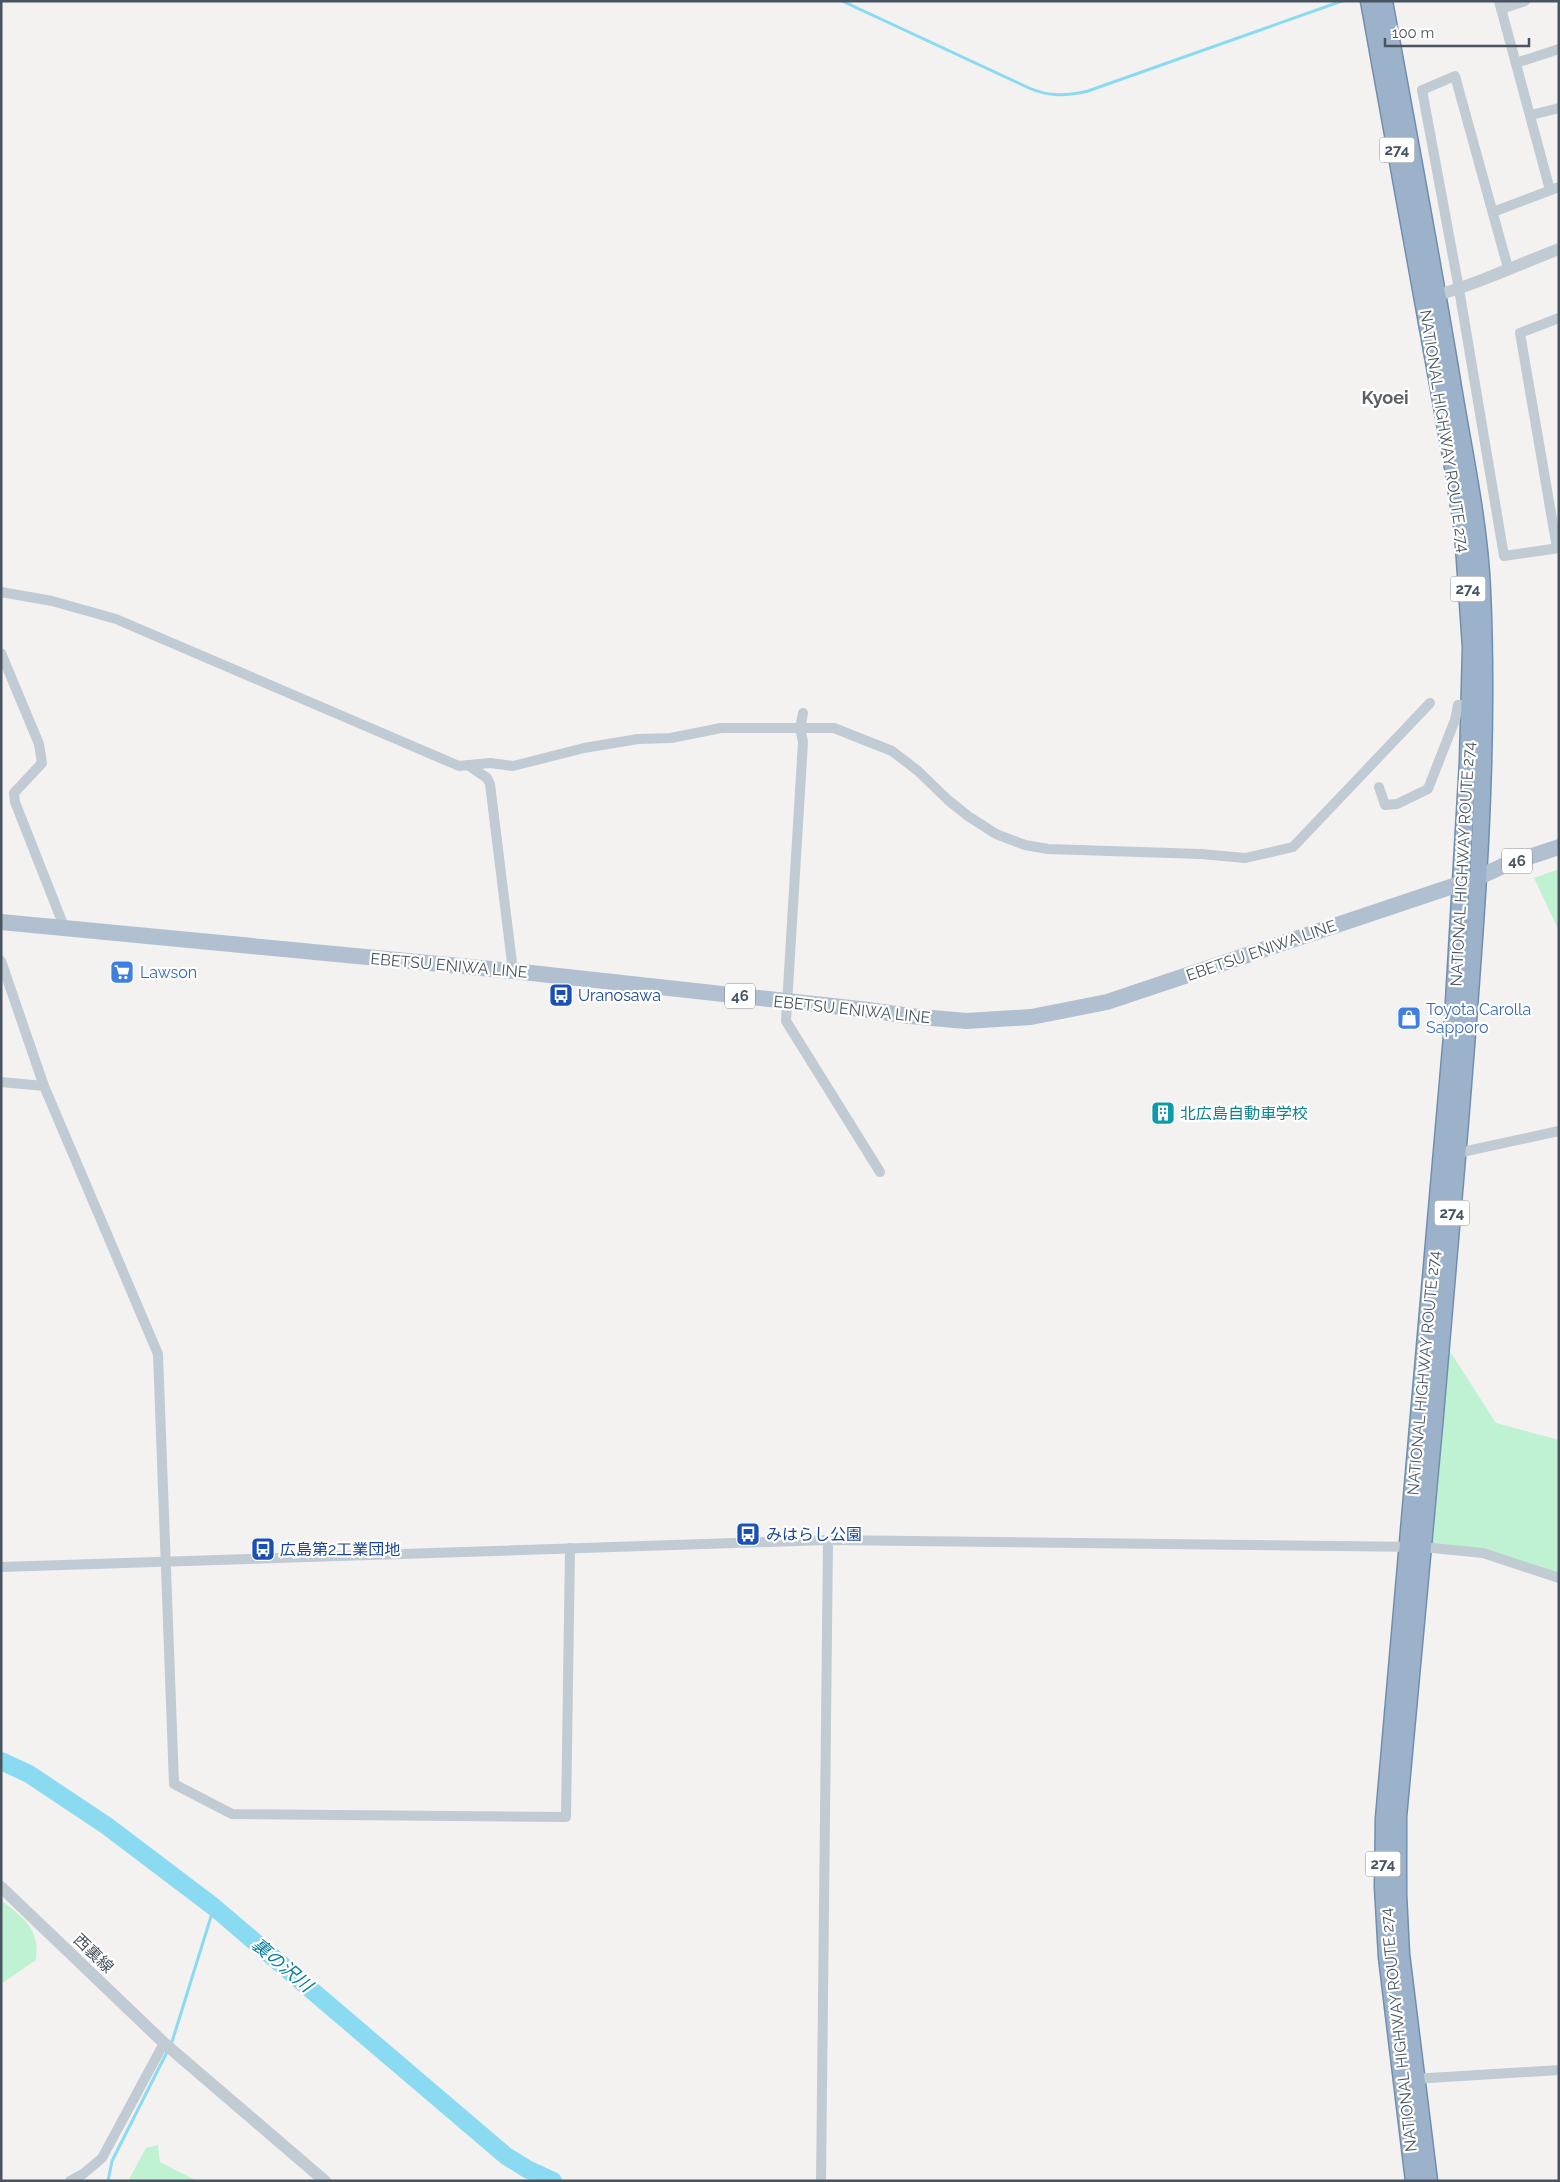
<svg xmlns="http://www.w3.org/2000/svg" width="1560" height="2182" viewBox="0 0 1560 2182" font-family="Raleway,'Noto Sans JP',sans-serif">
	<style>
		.green { fill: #bff2d2 }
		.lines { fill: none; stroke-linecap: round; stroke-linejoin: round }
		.stream { stroke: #8adbf1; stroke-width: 3 }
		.river { stroke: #8adbf1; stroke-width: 18 }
		.trunk-casing { stroke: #728eae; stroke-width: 19 }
		.minor { stroke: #c1cbd3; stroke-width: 10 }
		.tertiary { stroke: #c1cbd3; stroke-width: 12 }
		.primary { stroke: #b0c0d1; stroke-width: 16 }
		.trunk { stroke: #9cb2ca; stroke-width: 16 }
		.labels { text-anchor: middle; stroke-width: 4.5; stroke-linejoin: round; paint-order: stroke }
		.shield { fill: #fff; stroke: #7f8790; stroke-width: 1 }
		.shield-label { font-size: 15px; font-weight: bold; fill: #485460 }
		.street-label { font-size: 16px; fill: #485460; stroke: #fff }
		.shop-label { font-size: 16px; fill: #366cbe; stroke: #fff; text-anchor: start }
		.transit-label { font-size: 16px; fill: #164399; stroke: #fff; text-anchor: start }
		.culture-label { font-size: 16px; fill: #0d838f; stroke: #fff; text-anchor: start }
		.neighbourhood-label { font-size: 18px; font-weight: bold; fill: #5d6166; stroke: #fff }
		.water-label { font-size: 18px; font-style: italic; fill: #077e9c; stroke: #fff }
	</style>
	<rect width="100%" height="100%" fill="#f4f1f1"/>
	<!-- green -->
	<g class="green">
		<polygon points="1559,869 1559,931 1534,878"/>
		<polygon points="1442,1339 1496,1423 1559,1440 1559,1578 1483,1553 1422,1547"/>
		<path d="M1 1900C23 1918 40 1928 36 1960L1 1984Z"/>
		<polygon points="158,2145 160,2162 197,2181 128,2181 146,2148"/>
	</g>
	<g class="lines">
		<!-- stream -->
		<g class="stream">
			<path d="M842 1 1029 88C1049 97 1067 96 1088 91L1342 1"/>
			<polyline points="171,2045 214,1907"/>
			<polyline points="108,2181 112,2161 168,2050"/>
		</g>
		<!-- river -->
		<polyline class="river" points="1,1761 29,1774 107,1826 214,1907 506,2156 527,2169 553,2181"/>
		<!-- trunk casing -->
		<g class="trunk-casing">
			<g id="trunk">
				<polyline points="1369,1 1453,467 1463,532 1471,647 1468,761 1452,1036 1384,1818 1383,1887 1387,1957 1414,2181"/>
				<path d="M1384 1C1407 128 1431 254 1452 381 1463 450 1479 520 1482 590 1490 767 1474 945 1460 1122 1441 1354 1420 1585 1398 1817V1894L1401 1954 1429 2181"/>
			</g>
		</g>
		<!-- minor -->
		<g class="minor">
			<polyline points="1499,1 1550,190"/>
			<polyline points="1501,9 1525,1"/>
			<polyline points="1516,63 1559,49"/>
			<polyline points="1531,115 1559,108"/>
			<polyline points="1493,212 1559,187"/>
			<polyline points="1508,268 1455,76 1422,90 1459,289 1504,556 1559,548"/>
			<polyline points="1557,548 1520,333 1559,318"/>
			<polyline points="1,592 52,601 116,619 459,766 490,763 513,766 584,748 638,739 671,738 721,728 834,728 892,751 918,771 948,800 968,816 996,834 1025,845 1048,849 1201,854 1245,858 1293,847 1430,703"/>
			<polyline points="1,653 39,744 42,763 14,793 15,802 65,929"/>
			<polyline points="803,713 800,728 803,742 786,1021 880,1172"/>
			<polyline points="468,765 487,778 490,784 513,971"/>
			<polyline points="1379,787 1385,805 1397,804 1428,789 1455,720 1458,705 1471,705"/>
			<polyline points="1,961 44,1086"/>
			<polyline points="1,1082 44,1086 158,1354 174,1784 232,1814 566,1817 570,1548"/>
			<polyline points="1453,1154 1559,1131"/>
			<polyline points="1,1567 828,1540 1422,1547 1483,1553 1559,1578"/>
			<polyline points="1413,2079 1559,2070"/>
			<polyline points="70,2181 83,2174 102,2158 164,2043"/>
			<polyline points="821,2181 828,1540"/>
		</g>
		<!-- tertiary -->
		<g class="tertiary">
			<path d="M1430 297C1473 286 1517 265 1559 249"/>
			<polyline points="1,1887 164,2043 325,2181"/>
		</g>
		<!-- primary -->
		<polyline class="primary" points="1,922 513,971 869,1010 910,1016 966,1021 1031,1017 1107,1002 1477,878 1505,865 1559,847"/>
		<!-- trunk -->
		<use href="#trunk" class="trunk"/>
	</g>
	<!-- icons -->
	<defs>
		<g id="supermarket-square" transform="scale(1.25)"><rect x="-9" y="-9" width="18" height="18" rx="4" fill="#3f7fe0" stroke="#fff"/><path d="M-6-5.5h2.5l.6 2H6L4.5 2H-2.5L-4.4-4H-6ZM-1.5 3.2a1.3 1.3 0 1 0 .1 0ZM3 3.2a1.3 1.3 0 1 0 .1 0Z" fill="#fff"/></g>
		<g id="bus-square" transform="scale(1.25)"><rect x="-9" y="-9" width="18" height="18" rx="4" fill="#1a4fb4" stroke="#fff"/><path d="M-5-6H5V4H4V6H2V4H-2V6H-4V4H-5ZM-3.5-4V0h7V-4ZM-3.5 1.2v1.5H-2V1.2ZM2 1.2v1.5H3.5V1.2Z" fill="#fff"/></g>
		<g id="shop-square" transform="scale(1.25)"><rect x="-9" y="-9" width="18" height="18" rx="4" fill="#3f7fe0" stroke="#fff"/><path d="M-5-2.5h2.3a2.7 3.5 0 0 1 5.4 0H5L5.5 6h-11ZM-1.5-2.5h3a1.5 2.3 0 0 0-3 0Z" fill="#fff"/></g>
		<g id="building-square" transform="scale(1.25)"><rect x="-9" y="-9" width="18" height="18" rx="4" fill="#0f9aa8" stroke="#fff"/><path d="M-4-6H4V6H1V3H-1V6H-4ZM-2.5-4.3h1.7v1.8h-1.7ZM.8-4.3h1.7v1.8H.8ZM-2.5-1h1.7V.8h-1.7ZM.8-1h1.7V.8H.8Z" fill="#fff"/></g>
	</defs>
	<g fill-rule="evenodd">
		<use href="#supermarket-square" x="122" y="972"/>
		<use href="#bus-square" x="561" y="995"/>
		<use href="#shop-square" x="1409" y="1018"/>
		<use href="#building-square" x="1163" y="1113"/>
		<use href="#bus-square" x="748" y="1534"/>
		<use href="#bus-square" x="263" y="1549"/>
	</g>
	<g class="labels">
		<!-- shield labels -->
		<g class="shield">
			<rect x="1379.5" y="137.5" width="35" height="25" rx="4"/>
			<rect x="1450.5" y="576.5" width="35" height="25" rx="4"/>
			<rect x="1502" y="848.5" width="30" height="25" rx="4"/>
			<rect x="725" y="983.5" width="30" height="25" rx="4"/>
			<rect x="1434.5" y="1200.5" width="35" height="25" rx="4"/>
			<rect x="1365.5" y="1851.5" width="35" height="25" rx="4"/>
		</g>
		<g class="shield-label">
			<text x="1397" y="155">274</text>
			<text x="1468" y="594">274</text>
			<text x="1517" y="866">46</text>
			<text x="740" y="1001">46</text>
			<text x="1452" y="1218">274</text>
			<text x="1383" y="1869">274</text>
		</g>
		<!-- street labels -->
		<g class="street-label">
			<text transform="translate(1445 431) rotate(81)" y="6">NATIONAL HIGHWAY ROUTE 274</text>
			<text transform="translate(1462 864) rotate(-87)" y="6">NATIONAL HIGHWAY ROUTE 274</text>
			<text transform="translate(1261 950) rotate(-19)" y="6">EBETSU ENIWA LINE</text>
			<text transform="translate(449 965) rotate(5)" y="6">EBETSU ENIWA LINE</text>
			<text transform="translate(852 1009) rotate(6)" y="6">EBETSU ENIWA LINE</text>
			<text transform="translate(1423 1373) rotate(-85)" y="6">NATIONAL HIGHWAY ROUTE 274</text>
			<text transform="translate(94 1953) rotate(44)" y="6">西裏線</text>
			<text transform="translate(1398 2030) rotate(-96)" y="6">NATIONAL HIGHWAY ROUTE 274</text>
		</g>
		<!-- shop labels -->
		<g class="shop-label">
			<text x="140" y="978">Lawson</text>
			<text x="1426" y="1015">Toyota Carolla<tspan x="1426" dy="18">Sapporo</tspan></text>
		</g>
		<!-- transit labels -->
		<g class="transit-label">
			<text x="578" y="1001">Uranosawa</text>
			<text x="766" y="1540">みはらし公園</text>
			<text x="280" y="1555">広島第2工業団地</text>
		</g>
		<!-- culture labels -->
		<g class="culture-label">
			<text x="1180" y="1119">北広島自動車学校</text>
		</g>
		<!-- neighbourhood labels -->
		<g class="neighbourhood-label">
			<text x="1385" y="404">Kyoei</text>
		</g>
		<!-- water labels -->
		<g class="water-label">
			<text transform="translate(282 1965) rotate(40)" y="6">裏の沢川</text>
		</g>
	</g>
	<!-- border -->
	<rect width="1560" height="2182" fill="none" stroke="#485460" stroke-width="5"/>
	<!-- scale -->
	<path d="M1385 38v8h144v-8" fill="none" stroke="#485460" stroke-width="2.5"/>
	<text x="1392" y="38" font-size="15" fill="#485460" stroke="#ffffff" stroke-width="4" paint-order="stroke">100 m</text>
</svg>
